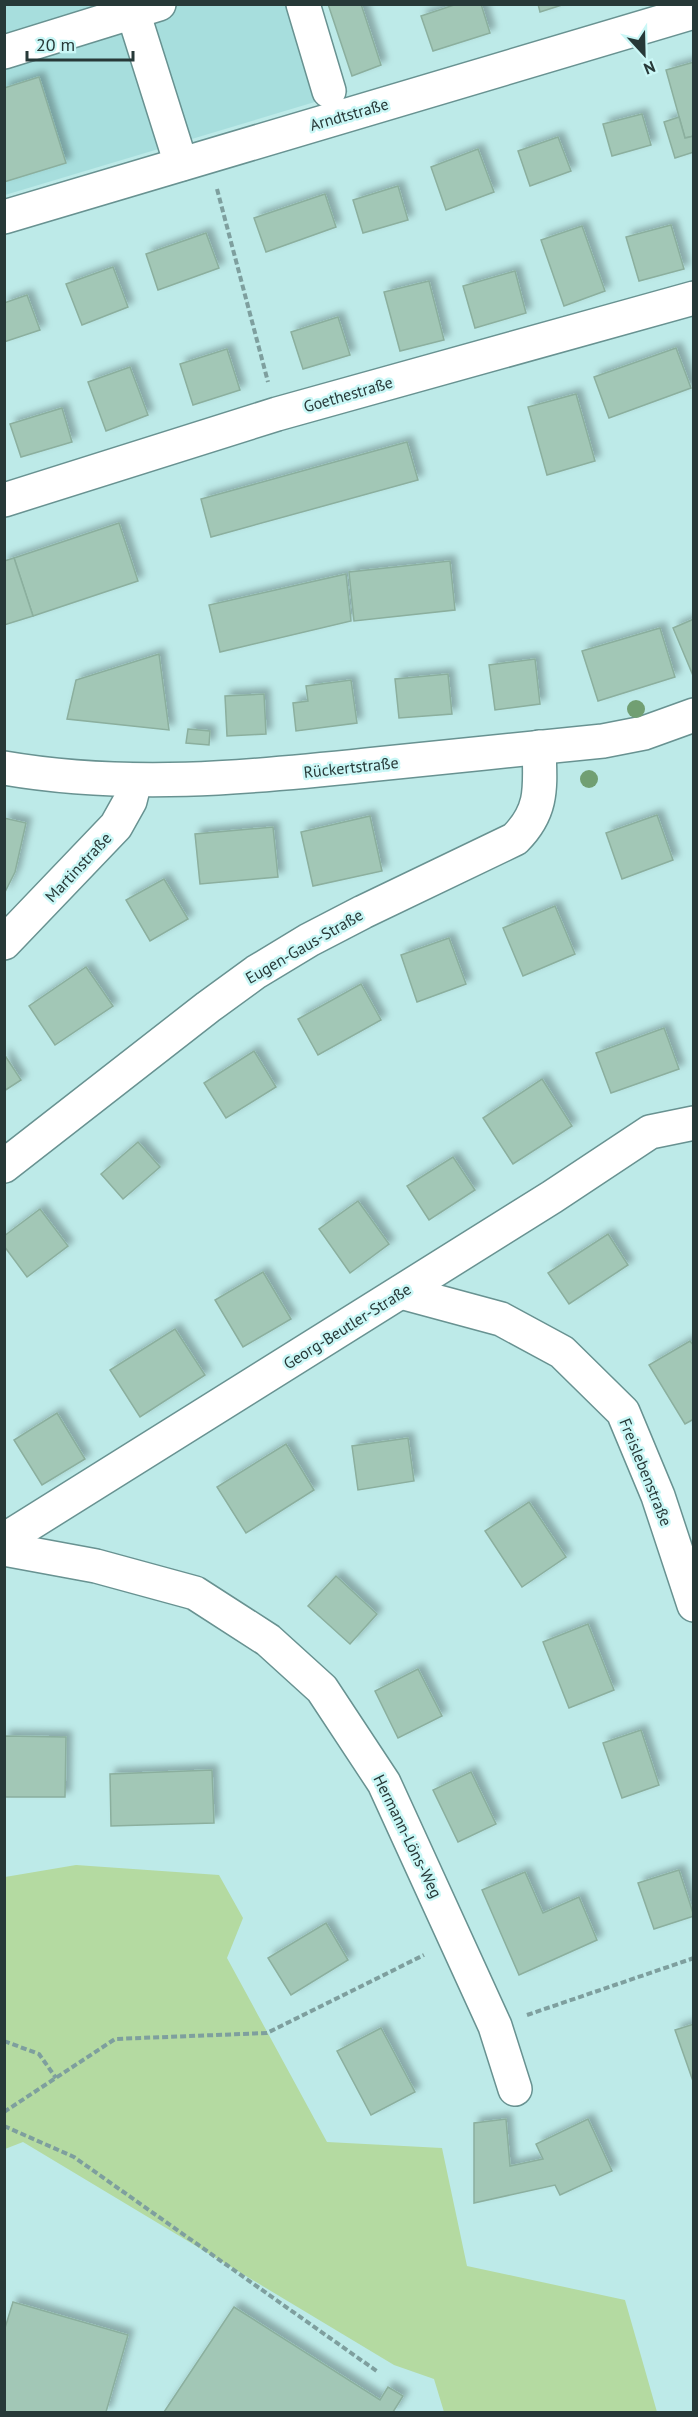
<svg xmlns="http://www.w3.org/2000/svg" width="698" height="2417" viewBox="0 0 698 2417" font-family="'PT Sans',sans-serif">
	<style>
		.built { fill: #a7dedd }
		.green { fill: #b4daa1 }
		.building { fill: #a2c7b6; stroke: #8baf9e; stroke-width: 1.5; filter: url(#shadow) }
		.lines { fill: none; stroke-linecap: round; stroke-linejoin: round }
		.minor-casing { stroke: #689291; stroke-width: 36 }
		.path { stroke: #7e9f9e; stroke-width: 4; stroke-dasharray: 6 3; stroke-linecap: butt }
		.minor { stroke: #fff; stroke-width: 33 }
		.tree { fill: #719f72 }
		.labels { text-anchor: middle; stroke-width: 5; stroke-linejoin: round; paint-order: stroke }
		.street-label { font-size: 16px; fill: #273938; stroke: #caf7f6 }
	</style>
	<defs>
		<filter id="shadow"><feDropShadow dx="5.5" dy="-5.5" stdDeviation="3" flood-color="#0004"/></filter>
	</defs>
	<rect width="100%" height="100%" fill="#bdeae8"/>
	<!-- built -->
	<polygon class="built" points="5,5 318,5 348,92 5,195"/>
	<!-- green -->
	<polygon class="green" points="76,1865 219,1875 243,1918 227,1958 327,2142 442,2148 467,2266 625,2300 657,2412 444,2412 434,2379 394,2365 23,2142 5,2149 5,1877"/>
	<!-- building -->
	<g class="building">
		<polygon points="328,4 361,4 381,65 352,76"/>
		<polygon points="457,4 481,4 490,33 433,51 421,16"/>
		<polygon points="538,4 565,4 540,12"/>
		<polygon points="694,62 694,136 685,138 666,70"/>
		<polygon points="39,77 66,163 4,182 4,88"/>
		<polygon points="642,114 651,145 612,156 603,124"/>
		<polygon points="679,117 685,138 694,136 694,152 675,158 664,122"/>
		<polygon points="558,137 571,171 530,186 518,151"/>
		<polygon points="478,149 494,192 446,210 431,167"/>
		<polygon points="398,186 408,220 363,233 353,200"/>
		<polygon points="325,194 336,227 266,252 254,218"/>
		<polygon points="671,225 684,269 639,281 626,237"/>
		<polygon points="582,226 605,291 564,306 541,240"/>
		<polygon points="206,233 219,268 158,290 146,254"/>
		<polygon points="113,267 128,307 82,325 66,284"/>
		<polygon points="515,271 526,313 475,328 463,286"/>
		<polygon points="429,281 444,340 400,351 384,292"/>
		<polygon points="27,295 40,330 4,342 4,303"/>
		<polygon points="338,317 350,355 303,369 291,332"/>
		<polygon points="676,348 691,388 609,418 594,377"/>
		<polygon points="227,349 240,390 193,405 180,364"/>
		<polygon points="130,367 148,415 106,431 88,382"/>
		<polygon points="576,394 595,461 547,475 528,407"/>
		<polygon points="62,408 72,442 21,457 10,424"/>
		<polygon points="407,442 418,480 211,537 201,499"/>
		<polygon points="119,523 138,581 33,616 14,558"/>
		<polygon points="14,558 33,616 4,625 4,561"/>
		<polygon points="450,561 455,610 354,621 349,572"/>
		<polygon points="346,574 351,621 220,652 209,605"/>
		<polygon points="694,619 694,678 673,628"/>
		<polygon points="660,628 675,677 598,701 582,651"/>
		<polygon points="159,654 169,730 67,719 76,680"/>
		<polygon points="535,659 540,704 495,710 489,665"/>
		<polygon points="448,674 452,714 399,718 395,679"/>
		<polygon points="351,680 357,723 296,731 293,703 308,701 306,686"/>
		<polygon points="264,694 266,734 227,736 225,696"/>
		<polygon points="188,729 210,731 209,745 186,743"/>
		<polygon points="657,815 673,860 622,879 606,833"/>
		<polygon points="370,816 382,871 313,886 301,832"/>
		<polygon points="4,818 26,823 15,872 4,894"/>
		<polygon points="273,827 278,877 200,884 195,834"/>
		<polygon points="164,879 188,919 150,941 126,900"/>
		<polygon points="555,906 575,954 523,976 503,928"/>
		<polygon points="449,938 466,984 417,1002 401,955"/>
		<polygon points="86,967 113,1006 55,1045 29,1006"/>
		<polygon points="361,984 381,1020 318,1055 298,1019"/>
		<polygon points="664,1028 679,1069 611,1093 596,1053"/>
		<polygon points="254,1051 276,1087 226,1118 204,1083"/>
		<polygon points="4,1054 21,1080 4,1091"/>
		<polygon points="542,1079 572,1126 513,1164 483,1118"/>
		<polygon points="138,1142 160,1167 123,1199 101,1174"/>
		<polygon points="453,1157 475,1190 429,1220 407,1186"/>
		<polygon points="358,1201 389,1244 350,1273 319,1229"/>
		<polygon points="40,1209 68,1246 27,1277 4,1246 4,1236"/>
		<polygon points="608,1234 628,1265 569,1304 548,1273"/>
		<polygon points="263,1272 291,1319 243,1347 215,1300"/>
		<polygon points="175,1329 205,1375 140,1417 110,1370"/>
		<polygon points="690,1341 694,1346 694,1419 685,1424 649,1365"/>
		<polygon points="57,1413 85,1459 42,1485 14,1440"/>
		<polygon points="408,1438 414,1481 358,1490 352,1446"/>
		<polygon points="286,1444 314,1490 246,1533 217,1487"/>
		<polygon points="529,1502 566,1557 522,1587 485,1531"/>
		<polygon points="336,1576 377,1614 350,1644 308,1606"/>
		<polygon points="588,1624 614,1690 569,1708 543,1642"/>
		<polygon points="418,1669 442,1716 398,1738 375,1691"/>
		<polygon points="641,1730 659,1785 622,1798 603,1743"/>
		<polygon points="4,1736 66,1737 65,1797 4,1797"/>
		<polygon points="212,1770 214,1823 111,1826 110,1774"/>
		<polygon points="471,1772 496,1824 458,1842 433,1790"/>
		<polygon points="679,1870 694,1916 654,1929 638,1883"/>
		<polygon points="525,1872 543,1913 579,1897 597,1940 519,1975 482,1890"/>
		<polygon points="326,1923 348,1960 291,1995 268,1958"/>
		<polygon points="694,2024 694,2084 675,2030"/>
		<polygon points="381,2028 415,2092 371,2115 337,2051"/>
		<polygon points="506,2119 510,2166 543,2159 536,2144 588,2119 612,2171 560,2195 555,2185 474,2203 474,2123"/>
		<polygon points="13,2302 128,2335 106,2412 4,2412 4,2331"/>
		<polygon points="234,2307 380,2400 388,2387 403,2396 393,2412 164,2412"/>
	</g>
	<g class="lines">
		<!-- minor casing -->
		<g class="minor-casing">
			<g id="minor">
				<polyline points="303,4 329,91"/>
				<polyline points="133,12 181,164"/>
				<polyline points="4,52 159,4"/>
				<polyline points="4,217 694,12"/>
				<polyline points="4,500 277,414 694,298"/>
				<path d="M4 768C127 789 245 778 367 765 446 757 524 749 603 741L644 733 694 715"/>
				<polyline points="4,943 116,826 130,801 135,781"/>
				<path d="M4 1166 208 1007 256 972 309 940 363 912 515 839C544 810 540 786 539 747"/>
				<polyline points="401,1292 501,1319 562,1352 623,1412 658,1496 694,1605"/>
				<polyline points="4,1540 552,1197 650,1132 694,1123"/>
				<polyline points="4,1549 96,1566 195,1593 268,1640 322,1689 384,1783 495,2026 515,2089"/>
			</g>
		</g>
		<!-- path -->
		<g class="path">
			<polyline points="217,189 268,382"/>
			<polyline points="527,2015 694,1958"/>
			<polyline points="4,2041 39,2054 56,2078"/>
			<polyline points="4,2112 115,2039 267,2033 424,1955"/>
			<polyline points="4,2126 74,2157 378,2372"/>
		</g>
		<!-- minor -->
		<use href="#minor" class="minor"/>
	</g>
	<!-- trees -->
	<g class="tree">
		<circle cx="636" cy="709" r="9"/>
		<circle cx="589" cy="779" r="9"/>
	</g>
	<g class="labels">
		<!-- street labels -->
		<g class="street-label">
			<text transform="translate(349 114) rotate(-16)" y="6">Arndtstraße</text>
			<text transform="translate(348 394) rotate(-16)" y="6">Goethestraße</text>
			<text transform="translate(351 767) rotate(-6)" y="6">Rückertstraße</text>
			<text transform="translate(78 867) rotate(-47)" y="6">Martinstraße</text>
			<text transform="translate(304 946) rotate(-30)" y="6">Eugen-Gaus-Straße</text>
			<text transform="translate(347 1326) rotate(-32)" y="6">Georg-Beutler-Straße</text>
			<text transform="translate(646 1472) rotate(68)" y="6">Freislebenstraße</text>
			<text transform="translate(408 1836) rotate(64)" y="6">Hermann-Löns-Weg</text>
		</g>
	</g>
	<!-- border -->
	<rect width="698" height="2417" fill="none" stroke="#273938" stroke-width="12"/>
	<!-- north arrow -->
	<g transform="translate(644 54) rotate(158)" stroke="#caf7f6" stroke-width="4.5" paint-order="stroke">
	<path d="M0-4.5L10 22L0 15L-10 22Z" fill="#273938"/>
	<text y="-9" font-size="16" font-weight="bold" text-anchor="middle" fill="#273938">N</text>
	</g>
	<!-- scale -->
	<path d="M27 51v9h106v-9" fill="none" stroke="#273938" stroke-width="3"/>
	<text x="36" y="51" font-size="18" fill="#273938" stroke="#caf7f6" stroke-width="4.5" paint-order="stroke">20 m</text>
</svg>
